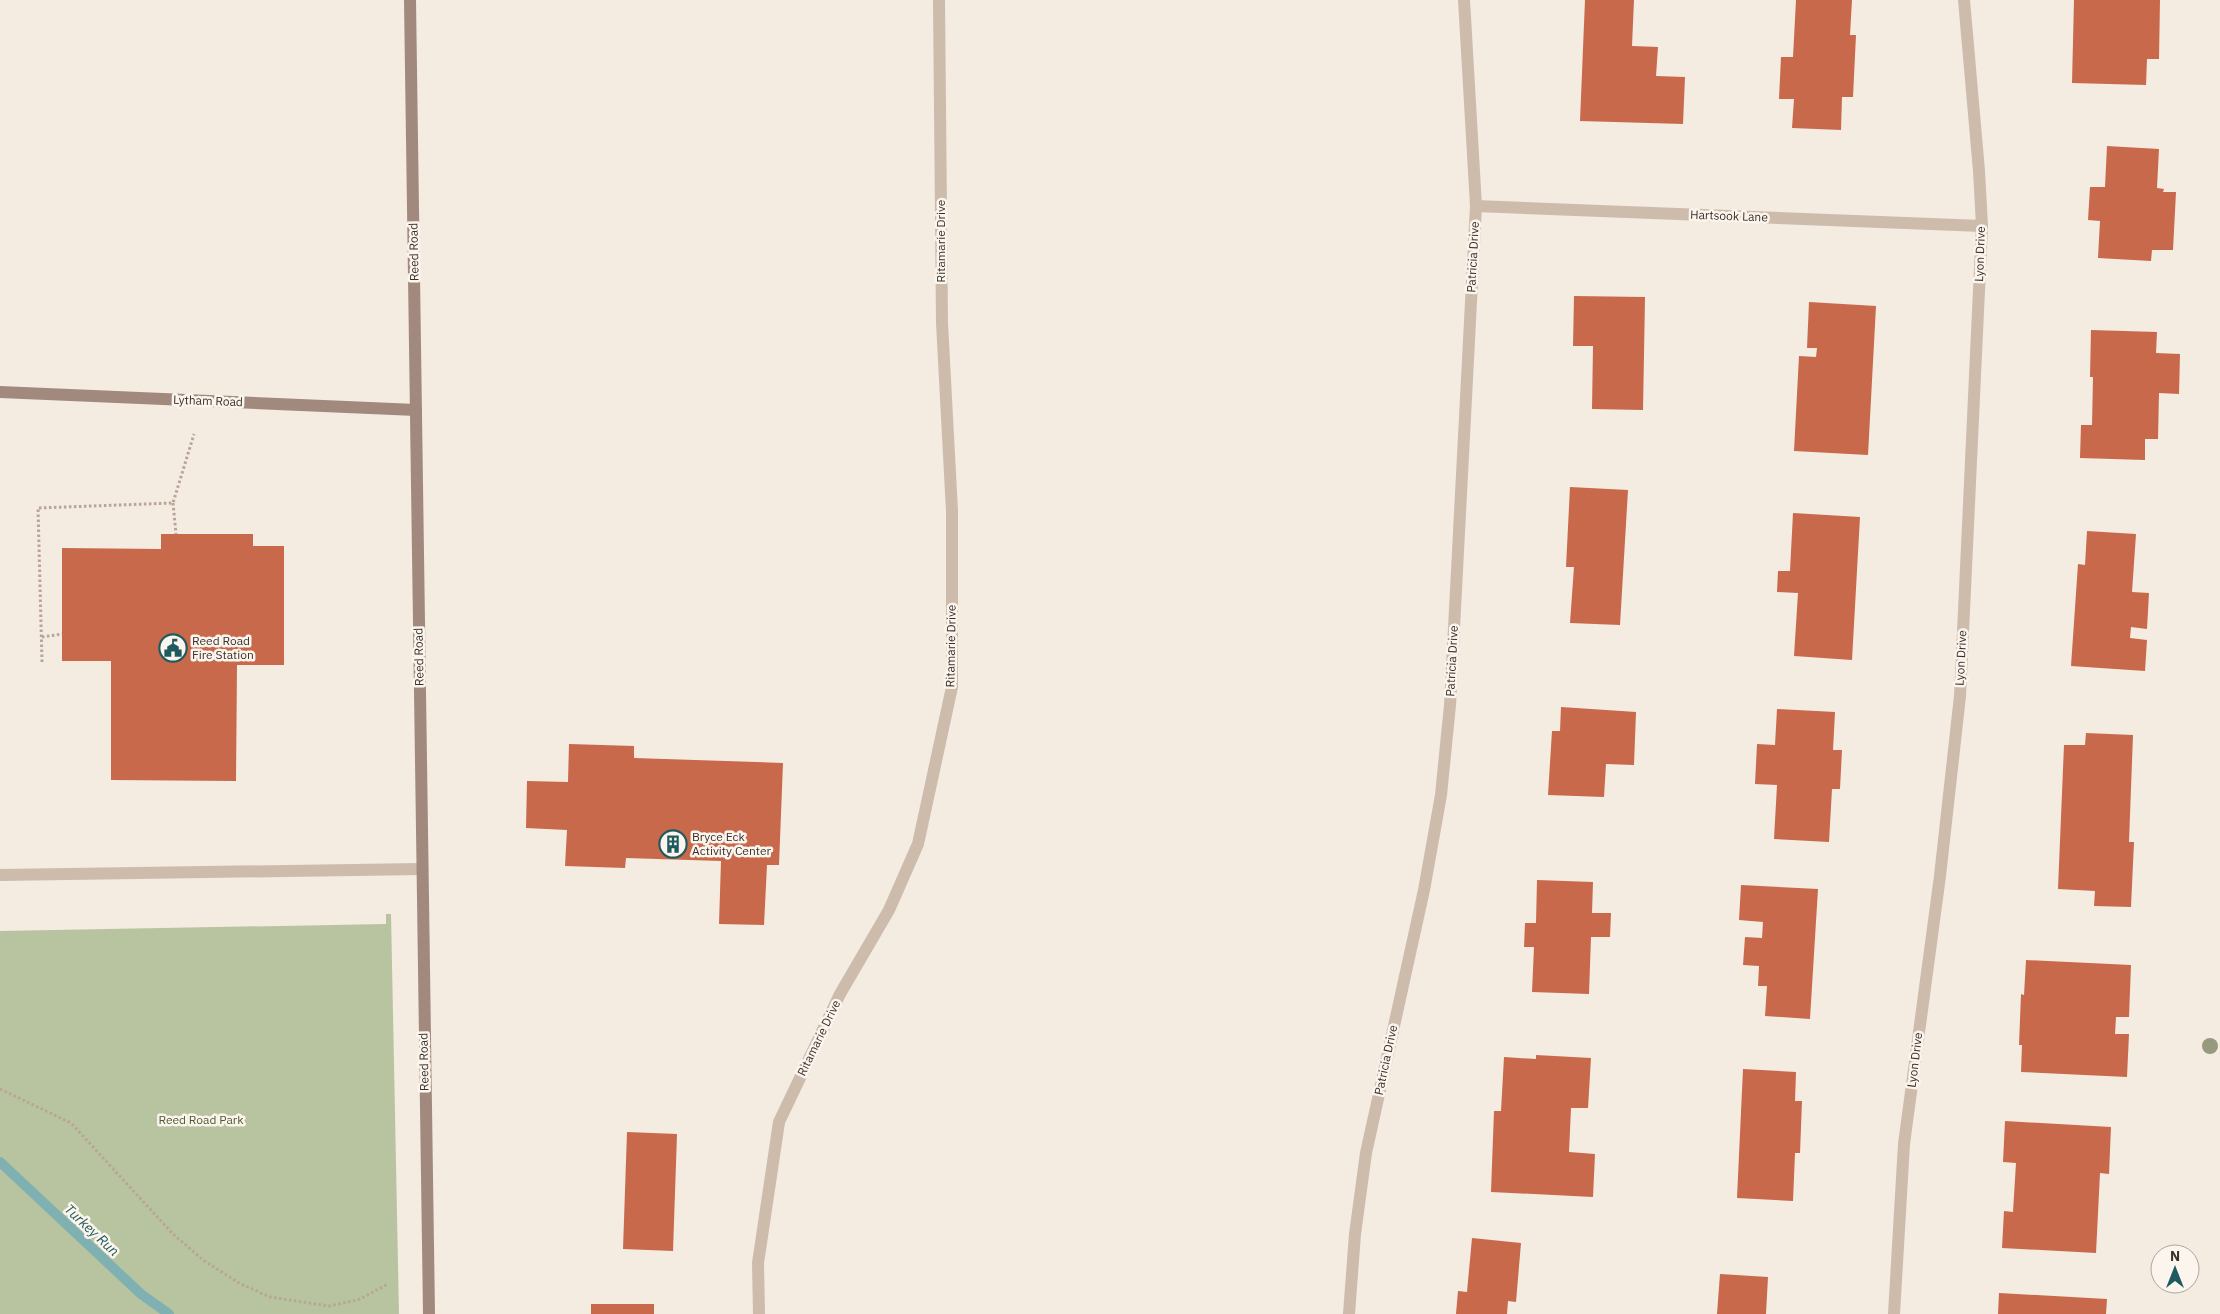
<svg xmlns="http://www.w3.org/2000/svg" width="2220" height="1314" viewBox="0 0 2220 1314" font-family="'IBM Plex Sans',sans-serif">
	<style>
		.green { fill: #b8c4a0 }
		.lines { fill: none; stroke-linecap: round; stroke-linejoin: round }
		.stream { stroke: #7fb0b2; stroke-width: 10 }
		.building { fill: #c8694b }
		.path { stroke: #b9a596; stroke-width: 3; stroke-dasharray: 2.5 2.5; stroke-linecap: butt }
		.lane { stroke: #cdbbac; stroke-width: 12 }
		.street { stroke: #cdbbac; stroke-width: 12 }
		.secondary { stroke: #a18a7d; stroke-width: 12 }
		.tree { fill: #969b7f }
		.labels { text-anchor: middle; stroke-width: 5; stroke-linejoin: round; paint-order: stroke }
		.street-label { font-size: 12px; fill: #3b302b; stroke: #fbf5ee }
		.poi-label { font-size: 12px; fill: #3b302b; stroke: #fbf5ee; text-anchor: start }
		.park-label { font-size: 12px; fill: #4a5a2e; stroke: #fbf5ee }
		.water-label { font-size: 14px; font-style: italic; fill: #1f5a5e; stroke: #fbf5ee }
	</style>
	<rect width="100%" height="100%" fill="#f4ebe1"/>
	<!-- green -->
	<polygon class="green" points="386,914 391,914 399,1314 0,1314 0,931 386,924"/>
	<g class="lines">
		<!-- stream -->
		<polyline class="stream" points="0,1162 141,1294 169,1314"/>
	</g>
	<!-- building -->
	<g class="building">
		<polygon points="1585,0 1634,0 1632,46 1658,47 1656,76 1685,77 1683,124 1580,121"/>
		<polygon points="1796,0 1852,0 1850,35 1856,35 1853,97 1842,97 1841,130 1792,128 1794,99 1779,99 1781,57 1793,57"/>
		<polygon points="2074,0 2160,0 2159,59 2147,59 2146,85 2072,83"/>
		<polygon points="2107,146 2159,149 2157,188 2164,189 2163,192 2176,192 2173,250 2152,250 2151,261 2098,258 2100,221 2088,220 2090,187 2105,187"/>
		<polygon points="1574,296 1645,297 1643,410 1592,409 1593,346 1573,346"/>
		<polygon points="1809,302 1876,306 1868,455 1794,451 1799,356 1816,357 1817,348 1807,348"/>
		<polygon points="2091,330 2157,332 2156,353 2180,354 2179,394 2159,393 2158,439 2145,439 2145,460 2080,458 2081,425 2092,425 2093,377 2090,377"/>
		<polygon points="1570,487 1628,490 1620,625 1570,623 1574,567 1566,567"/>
		<polygon points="1793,513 1860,517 1852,660 1794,656 1798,593 1777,592 1778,571 1790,571"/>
		<polygon points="2087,531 2136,534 2132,592 2149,593 2147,629 2131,627 2130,638 2147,640 2145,671 2071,666 2078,564 2085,565"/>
		<polygon points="161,534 253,534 253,546 284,546 284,665 237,665 236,781 111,780 111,661 62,661 62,548 161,549"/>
		<polygon points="1561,707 1636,712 1634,765 1606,764 1604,797 1548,795 1552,731 1560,731"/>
		<polygon points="1777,709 1835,712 1833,750 1842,750 1840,789 1832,789 1829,842 1774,839 1777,785 1755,784 1757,744 1775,745"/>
		<polygon points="2086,733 2133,735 2129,842 2134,842 2131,907 2094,906 2095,891 2058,889 2064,745 2085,745"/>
		<polygon points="569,744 634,746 634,758 783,763 779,865 767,865 764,925 719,924 721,861 626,858 625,868 565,866 567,830 526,828 527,781 568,782"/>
		<polygon points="1537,880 1593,882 1592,913 1611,913 1610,937 1591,937 1589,994 1532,992 1534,947 1524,947 1525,923 1536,923"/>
		<polygon points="1741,885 1818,889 1810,1019 1765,1016 1767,986 1758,986 1759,966 1743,965 1745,937 1762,938 1763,922 1739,920"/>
		<polygon points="2026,960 2131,965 2129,1017 2116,1017 2115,1034 2129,1034 2127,1077 2021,1072 2022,1045 2019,1045 2021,994 2024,995"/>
		<polygon points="1536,1055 1591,1058 1588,1108 1571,1108 1569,1152 1595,1154 1593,1197 1491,1192 1494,1111 1501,1111 1504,1057 1536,1059"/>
		<polygon points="1743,1069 1796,1072 1795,1101 1802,1101 1800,1153 1795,1153 1793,1201 1737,1198"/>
		<polygon points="2005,1121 2111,1127 2109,1174 2100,1173 2096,1253 2002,1248 2004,1211 2013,1212 2016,1163 2003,1162"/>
		<polygon points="627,1132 677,1134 673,1251 623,1249"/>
		<polygon points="1472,1238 1521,1243 1516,1302 1508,1301 1507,1314 1456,1314 1458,1291 1467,1292"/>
		<polygon points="1720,1274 1768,1277 1766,1314 1717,1314"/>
		<polygon points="1999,1293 2107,1299 2106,1314 1998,1314"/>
		<rect x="591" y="1304" width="63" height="10"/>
	</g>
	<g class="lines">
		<!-- path -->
		<g class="path">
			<polyline points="173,503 176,534"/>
			<polyline points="42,637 62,634"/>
			<polyline points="42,662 38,508 173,503 194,434"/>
			<polyline points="0,1089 71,1123 173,1234 203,1260 239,1283 270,1297 329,1306 358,1300 388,1284"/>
		</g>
		<!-- lane -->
		<polyline class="lane" points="0,875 421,869"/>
		<!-- street -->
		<g class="street">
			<polyline points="1476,206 1982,226"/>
			<polyline points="759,1314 758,1263 779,1122 840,994 889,910 918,844 952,687 952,511 942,323 939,0"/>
			<polyline points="1349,1314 1355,1234 1366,1153 1424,890 1441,795 1450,705 1476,206 1464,0"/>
			<polyline points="1894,1314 1904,1144 1940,876 1960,696 1982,226 1979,171 1964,0"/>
		</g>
		<!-- secondary -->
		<g class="secondary">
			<polyline points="410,0 429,1314"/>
			<polyline points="0,392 416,410"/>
		</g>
	</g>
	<!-- trees -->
	<circle class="tree" cx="2210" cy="1046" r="8"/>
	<!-- icons -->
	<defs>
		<g id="civic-ring" transform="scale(1.4375)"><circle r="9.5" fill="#fbf5ee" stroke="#1f5a5e" stroke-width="1.5"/><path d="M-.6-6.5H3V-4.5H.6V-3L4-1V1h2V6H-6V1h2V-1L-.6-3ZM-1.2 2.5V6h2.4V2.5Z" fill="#1f5a5e"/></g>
		<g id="building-ring" transform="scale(1.4375)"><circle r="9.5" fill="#fbf5ee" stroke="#1f5a5e" stroke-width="1.5"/><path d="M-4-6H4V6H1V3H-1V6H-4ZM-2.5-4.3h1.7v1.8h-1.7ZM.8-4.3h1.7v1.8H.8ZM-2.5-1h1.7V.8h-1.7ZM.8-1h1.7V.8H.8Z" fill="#1f5a5e"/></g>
	</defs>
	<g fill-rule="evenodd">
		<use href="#civic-ring" x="173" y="648"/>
		<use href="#building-ring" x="673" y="844"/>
	</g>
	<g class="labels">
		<!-- street labels -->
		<g class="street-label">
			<text transform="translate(1729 216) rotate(2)" y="4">Hartsook Lane</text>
			<text transform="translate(941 241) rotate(-90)" y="4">Ritamarie Drive</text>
			<text transform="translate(414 252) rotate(-91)" y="4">Reed Road</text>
			<text transform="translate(1980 254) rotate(-88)" y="4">Lyon Drive</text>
			<text transform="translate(1473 257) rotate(-87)" y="4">Patricia Drive</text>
			<text transform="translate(208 401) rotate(2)" y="4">Lytham Road</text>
			<text transform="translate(951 646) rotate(-89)" y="4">Ritamarie Drive</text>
			<text transform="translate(419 657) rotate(-91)" y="4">Reed Road</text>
			<text transform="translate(1961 658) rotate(-87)" y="4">Lyon Drive</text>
			<text transform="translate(1452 661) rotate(-87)" y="4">Patricia Drive</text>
			<text transform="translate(819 1038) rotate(-64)" y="4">Ritamarie Drive</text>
			<text transform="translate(1386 1060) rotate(-78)" y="4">Patricia Drive</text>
			<text transform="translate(1915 1060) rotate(-83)" y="4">Lyon Drive</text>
			<text transform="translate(424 1062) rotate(-91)" y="4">Reed Road</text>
		</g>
		<!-- poi labels -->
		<g class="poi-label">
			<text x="192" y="645">Reed Road<tspan x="192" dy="14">Fire Station</tspan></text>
			<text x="692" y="841">Bryce Eck<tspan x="692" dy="14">Activity Center</tspan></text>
		</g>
		<!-- park labels -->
		<g class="park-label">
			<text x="201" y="1124">Reed Road Park</text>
		</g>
		<!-- water labels -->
		<g class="water-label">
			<text transform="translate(92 1230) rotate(43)" y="5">Turkey Run</text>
		</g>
	</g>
	<!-- north arrow -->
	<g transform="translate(2175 1269)"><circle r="24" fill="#fbf5ee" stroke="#aea6a0"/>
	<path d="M0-4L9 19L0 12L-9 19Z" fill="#1f5a5e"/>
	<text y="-8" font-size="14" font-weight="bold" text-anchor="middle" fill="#3b302b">N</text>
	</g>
</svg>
